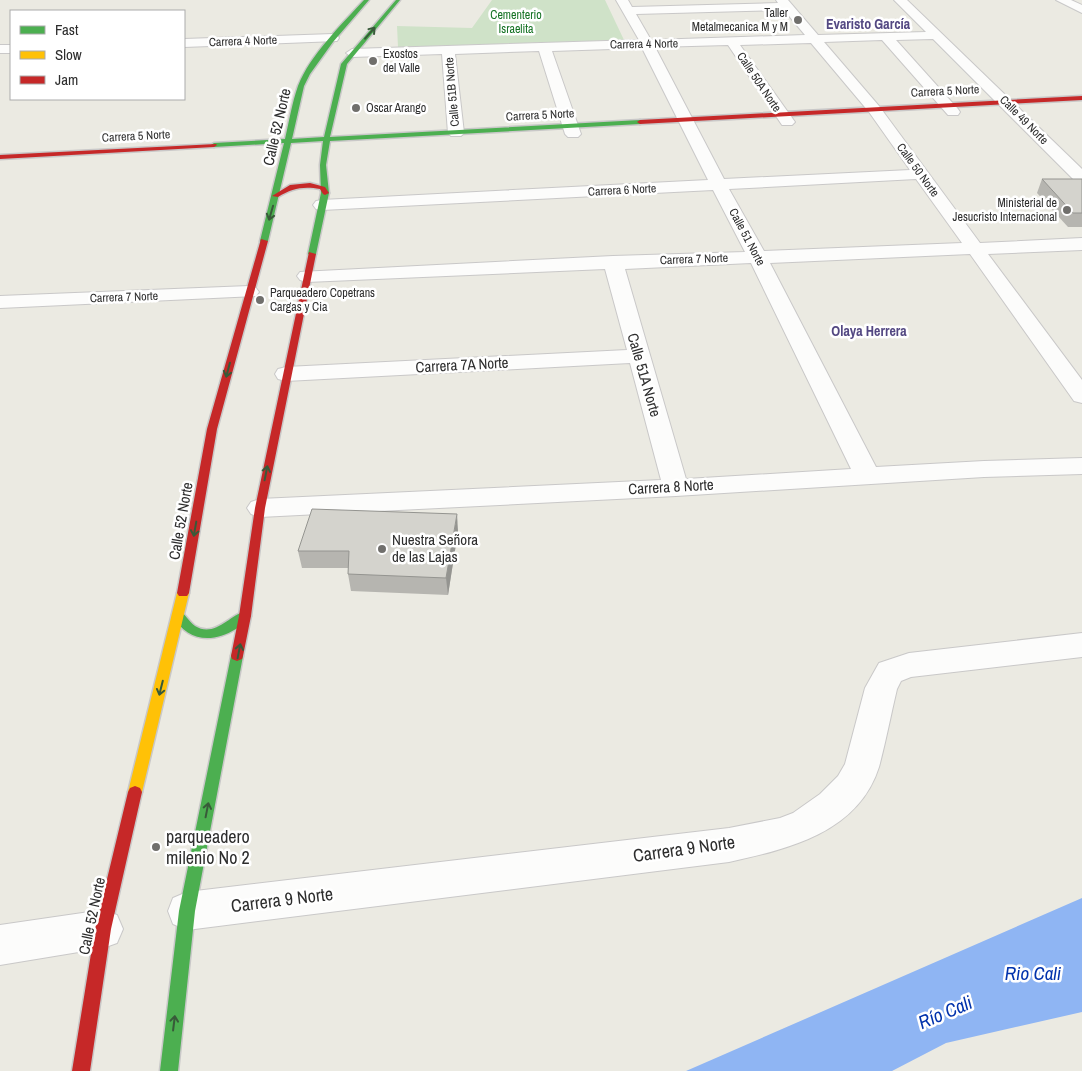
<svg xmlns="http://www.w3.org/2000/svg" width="1082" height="1071" viewBox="0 0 1082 1071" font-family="'Archivo Narrow',sans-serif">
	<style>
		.cemetery { fill: #cfe2c8 }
		.water { fill: #8fb5f3 }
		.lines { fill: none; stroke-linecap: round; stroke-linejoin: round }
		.street-casing { stroke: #c9c8c8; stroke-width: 2 }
		.fast-casing { stroke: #c9c8c8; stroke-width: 3 }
		.slow-casing { stroke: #c9c8c8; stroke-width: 3 }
		.jam-casing { stroke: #c9c8c8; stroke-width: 3 }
		.street { fill: #fcfcfb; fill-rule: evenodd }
		.fast { fill: #4caf50; fill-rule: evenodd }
		.slow { fill: #ffc107; fill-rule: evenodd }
		.jam { fill: #c62828; fill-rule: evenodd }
		.wall { fill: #b6b5b0 }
		.shaded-wall { fill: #949490 }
		.building { fill: #d4d3cd; stroke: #949490 }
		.oneway { stroke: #385a39 }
		.poi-dot { fill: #706f6c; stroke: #fff; stroke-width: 2 }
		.labels { text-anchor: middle; stroke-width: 5; stroke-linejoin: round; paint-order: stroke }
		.far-poi-label { font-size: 12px; fill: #2d2d2d; stroke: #fff; text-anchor: start }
		.far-park-label { font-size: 12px; fill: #147223; stroke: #fff }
		.far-street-label { font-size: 12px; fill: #2d2d2d; stroke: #fff }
		.far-neighbourhood-label { font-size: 14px; font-weight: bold; fill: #534882; stroke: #fff }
		.street-label { font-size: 15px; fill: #2d2d2d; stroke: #fff }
		.poi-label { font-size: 15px; fill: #2d2d2d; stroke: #fff; text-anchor: start }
		.near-poi-label { font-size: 18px; fill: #2d2d2d; stroke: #fff; text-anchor: start }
		.near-street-label { font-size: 18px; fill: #2d2d2d; stroke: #fff }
		.near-water-label { font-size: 19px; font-style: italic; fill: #0132ac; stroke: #fff }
	</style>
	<rect width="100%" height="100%" fill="#ebeae2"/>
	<!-- cemetery -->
	<polygon class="cemetery" points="492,0 605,0 624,40 398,47 397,26 472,28"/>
	<!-- water -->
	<polygon class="water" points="1082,898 1082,1012 946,1043 892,1071 686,1071"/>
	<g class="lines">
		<!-- street casing -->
		<g class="street-casing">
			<g id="street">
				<path d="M616 0H628L632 7 778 3 776 0H788L818 35 926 32 894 0H907L1082 169V183L1076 182 933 39 896 40 958 109 960 112 958 115H948L882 40 824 42 879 106 980 243 1082 238V250L988 254 1082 380V403L1074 401 970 254 770 263 876 467 984 461 1082 458V474L984 477 676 496 260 517 251 514 247 508 251 502 260 499 661 480 630 363 286 381 278 379 275 374 278 369 286 367 627 350 605 269 307 282 300 280 297 276 300 272 613 256 745 252 713 190 322 210 316 209 313 205 316 201 322 200 708 180 642 48 552 51 581 134 578 137H568L565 134 539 51 455 54 464 133 461 136H451L448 133 442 54 352 57 346 53 352 49 639 40ZM784 10 805 35 651 40 636 14ZM811 43 869 112 910 170 724 179 655 47 728 45 782 125H792L795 122 740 45ZM916 179 962 243 764 251 729 189ZM751 263 851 469 686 479 625 269Z"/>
				<polygon points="1056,0 1071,0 1082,5 1082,13"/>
				<polygon points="333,34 337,35 339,38 337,41 184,47 184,39"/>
				<rect x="0" y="45" width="11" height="8"/>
				<polygon points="249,286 256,288 259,292 256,296 0,308 0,296"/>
				<path d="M1082 633V657L911 677 901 681 897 689C891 714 886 741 879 767 858 833 788 849 729 862L187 930 173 924 168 911 173 898 187 892 729 828 780 818 793 813 820 794 838 776 845 764 865 688 879 663 909 653Z"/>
				<polygon points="103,910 117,915 123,929 117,943 103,948 0,965 0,925"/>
			</g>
		</g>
		<!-- fast casing -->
		<g class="fast-casing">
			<g id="fast">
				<path d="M364 0H369L333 42 310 74 304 86 292 139 324 137 341 64 396 0H400L347 64 330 137 640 120 643 122 640 124 330 141 326 165 329 193 316 254 312 256 308 254 321 193 320 165 323 141 291 143 268 241 261 243 260 241 284 143 214 147 211 145 214 143 285 139C289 122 292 103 298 86 310 55 342 24 364 0Z"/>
				<path d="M178 610C185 613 188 621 195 626 214 638 229 616 245 611L249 613 251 616C248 622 242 625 236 629 211 644 187 641 172 615L174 612Z"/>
				<polygon points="237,651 242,653 243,656 195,911 178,1071 160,1071 179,911 231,656 232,653"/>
			</g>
		</g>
		<!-- slow casing -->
		<g class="slow-casing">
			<polygon id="slow" points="183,589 187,590 189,593 142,792 140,796 135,798 130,796 128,792 177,593 179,590"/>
		</g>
		<!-- jam casing -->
		<g class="jam-casing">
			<g id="jam">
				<polygon points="1082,96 1082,100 640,124 637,122 640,120"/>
				<polygon points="216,144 217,145 214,147 0,159 0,155"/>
				<path d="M310 183 325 187 329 193 325 195 323 194 320 189C304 186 292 188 278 197L272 196 290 185Z"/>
				<polygon points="261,239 268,241 217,429 189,593 187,596 179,596 177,593 207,429"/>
				<polygon points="309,252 316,254 265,508 251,616 243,656 242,659 237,661 232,659 231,656 239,616 255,508"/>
				<polygon points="135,786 140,788 142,792 111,929 90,1071 72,1071 95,929 128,792 130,788"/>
			</g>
		</g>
		<!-- street -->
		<use href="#street" class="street"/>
		<!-- fast -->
		<use href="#fast" class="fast"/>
		<!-- slow -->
		<use href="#slow" class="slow"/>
		<!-- jam -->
		<use href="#jam" class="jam"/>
	</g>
	<!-- wall -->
	<g class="wall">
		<polygon points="1042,179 1082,179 1082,227 1068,227 1037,193"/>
		<polygon points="458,531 448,595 351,591 348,574 348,568 302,568 298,551"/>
	</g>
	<!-- shaded-wall -->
	<polygon class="shaded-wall" points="457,514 458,531 448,595 446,578"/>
	<!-- building -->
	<g class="building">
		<polygon points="1042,179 1082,179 1082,213 1073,213"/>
		<polygon points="312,509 457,514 446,578 348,574 349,551 298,551"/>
	</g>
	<!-- one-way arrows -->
	<defs><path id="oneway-shaft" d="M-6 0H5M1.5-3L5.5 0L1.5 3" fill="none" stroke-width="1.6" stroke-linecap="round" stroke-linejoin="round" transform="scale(1.25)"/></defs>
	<g class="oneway">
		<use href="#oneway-shaft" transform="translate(370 33) rotate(-49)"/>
		<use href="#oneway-shaft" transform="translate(271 213) rotate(106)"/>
		<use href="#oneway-shaft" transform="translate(228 370) rotate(105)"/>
		<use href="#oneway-shaft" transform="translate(266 473) rotate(-79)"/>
		<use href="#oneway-shaft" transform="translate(195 529) rotate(100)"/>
		<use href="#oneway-shaft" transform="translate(239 651) rotate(-79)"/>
		<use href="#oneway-shaft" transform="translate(161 688) rotate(104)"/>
		<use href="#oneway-shaft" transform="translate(207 810) rotate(-79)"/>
		<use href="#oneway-shaft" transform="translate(174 1023) rotate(-83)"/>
	</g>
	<!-- markers -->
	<g class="poi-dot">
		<circle cx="798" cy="20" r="5"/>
		<circle cx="373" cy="61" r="5"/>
		<circle cx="356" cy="108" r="5"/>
		<circle cx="1067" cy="210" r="5"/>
		<circle cx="260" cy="300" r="5"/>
		<circle cx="382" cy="549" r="5"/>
		<circle cx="156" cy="847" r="5"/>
	</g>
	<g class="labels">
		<!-- far-poi labels -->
		<g class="far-poi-label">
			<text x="788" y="17" text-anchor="end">Taller<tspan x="788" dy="14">Metalmecanica M y M</tspan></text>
			<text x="383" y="58">Exostos<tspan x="383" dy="14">del Valle</tspan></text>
			<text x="366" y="112">Oscar Arango</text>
			<text x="1057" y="207" text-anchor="end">Ministerial de<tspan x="1057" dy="14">Jesucristo Internacional</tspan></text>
			<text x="270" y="297">Parqueadero Copetrans<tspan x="270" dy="14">Cargas y Cia</tspan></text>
		</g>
		<!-- far-park labels -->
		<g class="far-park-label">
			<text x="516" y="19">Cementerio<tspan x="516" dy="14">Israelita</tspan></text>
		</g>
		<!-- far-street labels -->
		<g class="far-street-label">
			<text transform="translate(243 41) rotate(-2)" y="4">Carrera 4 Norte</text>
			<text transform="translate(644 44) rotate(-1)" y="4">Carrera 4 Norte</text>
			<text transform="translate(759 82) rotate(56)" y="4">Calle 50A Norte</text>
			<text transform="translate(945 91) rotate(-3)" y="4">Carrera 5 Norte</text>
			<text transform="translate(452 92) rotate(-95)" y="4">Calle 51B Norte</text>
			<text transform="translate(540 115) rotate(-3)" y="4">Carrera 5 Norte</text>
			<text transform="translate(1024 120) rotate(45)" y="4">Calle 49 Norte</text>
			<text transform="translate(136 136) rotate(-3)" y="4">Carrera 5 Norte</text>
			<text transform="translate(918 170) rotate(54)" y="4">Calle 50 Norte</text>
			<text transform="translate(622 190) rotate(-3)" y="4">Carrera 6 Norte</text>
			<text transform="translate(747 237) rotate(62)" y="4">Calle 51 Norte</text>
			<text transform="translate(694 259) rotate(-2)" y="4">Carrera 7 Norte</text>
			<text transform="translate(124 297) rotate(-2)" y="4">Carrera 7 Norte</text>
		</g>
		<!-- far-neighbourhood labels -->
		<g class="far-neighbourhood-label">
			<text x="868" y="29">Evaristo García</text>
			<text x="869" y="336">Olaya Herrera</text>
		</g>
		<!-- street labels -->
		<g class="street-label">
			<text transform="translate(277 127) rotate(-77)" y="5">Calle 52 Norte</text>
			<text transform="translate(462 365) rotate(-3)" y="5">Carrera 7A Norte</text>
			<text transform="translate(644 375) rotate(74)" y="5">Calle 51A Norte</text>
			<text transform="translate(671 487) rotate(-3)" y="5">Carrera 8 Norte</text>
			<text transform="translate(181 521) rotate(-80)" y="5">Calle 52 Norte</text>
			<text transform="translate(92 916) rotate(-78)" y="5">Calle 52 Norte</text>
		</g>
		<!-- poi labels -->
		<g class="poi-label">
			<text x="392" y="545">Nuestra Señora<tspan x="392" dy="17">de las Lajas</tspan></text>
		</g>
		<!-- near-poi labels -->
		<g class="near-poi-label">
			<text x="166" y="843">parqueadero<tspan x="166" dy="21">milenio No 2</tspan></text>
		</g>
		<!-- near-street labels -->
		<g class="near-street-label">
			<text transform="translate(684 849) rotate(-8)" y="6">Carrera 9 Norte</text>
			<text transform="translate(282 900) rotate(-7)" y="6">Carrera 9 Norte</text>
		</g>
		<!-- near-water labels -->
		<g class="near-water-label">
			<text x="1033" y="980">Rio Cali</text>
			<text transform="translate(945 1012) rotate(-23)" y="7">Río Cali</text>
		</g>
	</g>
	<!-- legend -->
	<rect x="10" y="10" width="175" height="90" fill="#ffffff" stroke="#ababab"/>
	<rect x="20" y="26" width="25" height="8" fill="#4caf50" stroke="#ababab"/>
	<text x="55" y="35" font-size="15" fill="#2d2d2d">Fast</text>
	<rect x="20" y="51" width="25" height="8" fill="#ffc107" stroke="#ababab"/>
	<text x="55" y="60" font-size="15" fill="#2d2d2d">Slow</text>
	<rect x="20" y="76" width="25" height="8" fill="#c62828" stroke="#ababab"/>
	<text x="55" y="85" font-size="15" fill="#2d2d2d">Jam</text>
</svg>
